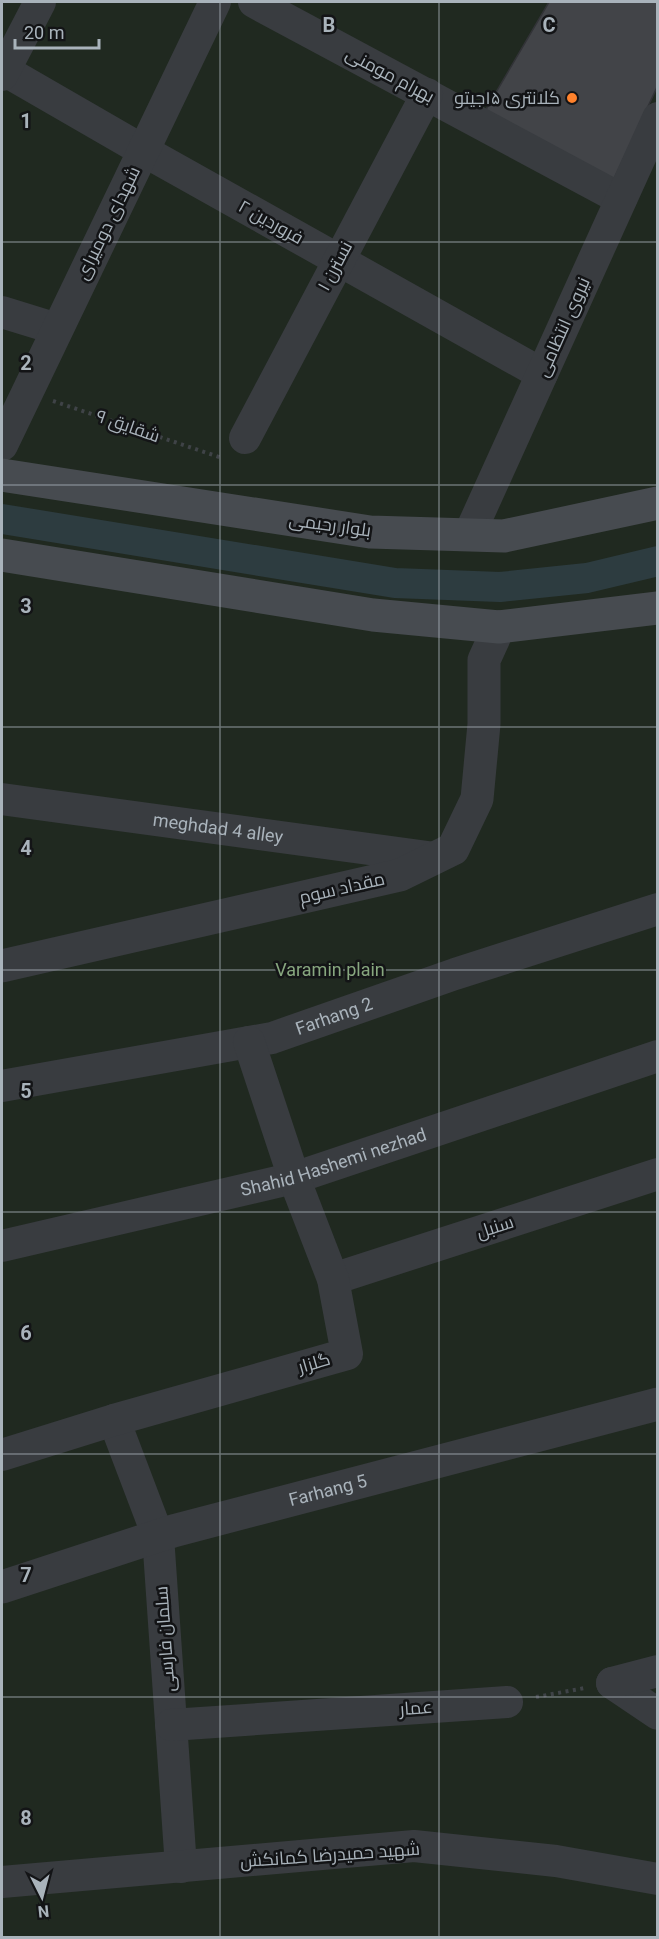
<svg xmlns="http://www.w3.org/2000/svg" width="659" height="1939" viewBox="0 0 659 1939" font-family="Roboto,Cairo,sans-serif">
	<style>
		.green { fill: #202920 }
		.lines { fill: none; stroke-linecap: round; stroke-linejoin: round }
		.canal { stroke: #2d3c40; stroke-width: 30 }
		.building { fill: #424448; stroke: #323337; stroke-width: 1.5 }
		.path { stroke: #3f4347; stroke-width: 4; stroke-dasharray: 3 4.5; stroke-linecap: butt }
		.minor { stroke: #393c40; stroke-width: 32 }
		.tertiary { stroke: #393c40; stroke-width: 33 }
		.secondary { stroke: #474b50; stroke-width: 33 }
		.grid { fill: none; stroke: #a9b3bb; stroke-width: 1.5; stroke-opacity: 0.55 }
		.poi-dot { fill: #ff822c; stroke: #131416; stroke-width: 2 }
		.labels { text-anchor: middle; stroke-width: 5; stroke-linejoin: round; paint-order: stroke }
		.street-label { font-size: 18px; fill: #a9b3bb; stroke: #131416 }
		.poi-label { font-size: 18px; fill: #a9b3bb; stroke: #131416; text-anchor: end }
		.park-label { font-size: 18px; fill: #87a77f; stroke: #131416 }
		.grid-label { font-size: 20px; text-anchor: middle; font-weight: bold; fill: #a9b3bb; stroke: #131416; stroke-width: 5; stroke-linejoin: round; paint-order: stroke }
	</style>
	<rect width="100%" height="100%" fill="#18191b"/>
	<!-- green -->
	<rect class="green" x="2" y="2" width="655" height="1935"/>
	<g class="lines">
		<!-- canal -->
		<polyline class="canal" points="2,519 395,583 500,587 587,578 658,561"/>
	</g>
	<!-- building -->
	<polygon class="building" points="549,2 658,2 658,85 613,181 485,111"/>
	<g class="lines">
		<!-- path -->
		<g class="path">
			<polyline points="53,401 222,458"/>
			<polyline points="536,1697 585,1688"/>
		</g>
		<!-- minor -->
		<g class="minor">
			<polyline points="254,2 621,199"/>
			<polyline points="2,69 144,151 542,374"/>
			<polyline points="2,75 40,2"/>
			<polyline points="2,312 57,329"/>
			<polyline points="245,438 427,94"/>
			<polyline points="2,445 215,2"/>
			<polyline points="469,535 658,118"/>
			<path id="s1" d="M2 799 435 858"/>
			<path id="s2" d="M2 1086 272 1038 455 974 658 909"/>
			<path id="s3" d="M2 1246 294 1178 658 1056"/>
			<polyline points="333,1279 658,1174"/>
			<polyline points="114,1420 158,1536 181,1867"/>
			<polyline points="2,1455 114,1420 347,1354 333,1279 294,1178 249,1042"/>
			<polyline points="612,1683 658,1714"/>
			<polyline points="612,1683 658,1671"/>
			<polyline points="171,1725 507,1702"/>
			<polyline points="2,1882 414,1846 556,1861 658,1879"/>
		</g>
		<!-- tertiary -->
		<g class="tertiary">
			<polyline points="2,966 400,875 453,849 477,799 484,724 484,660 499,627"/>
			<path id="s4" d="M2 1587 173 1531 658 1404"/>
		</g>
		<!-- secondary -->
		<g class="secondary">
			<polyline points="2,475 370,532 504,536 658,503"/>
			<polyline points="2,555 373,615 499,627 658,608"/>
		</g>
	</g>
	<!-- grid -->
	<path class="grid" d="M220 2V1938M439 2V1938M2 242H658M2 485H658M2 727H658M2 970H658M2 1212H658M2 1454H658M2 1697H658"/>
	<!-- markers -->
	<circle class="poi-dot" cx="572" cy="98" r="6"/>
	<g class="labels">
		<!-- street labels -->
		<g class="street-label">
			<text transform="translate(390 75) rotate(28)" y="6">بهرام مومنی</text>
			<text transform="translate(271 222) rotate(29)" y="6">فروردین ۲</text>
			<text transform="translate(108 223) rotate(-64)" y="6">شهدای دومیرای</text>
			<text transform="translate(335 266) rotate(-62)" y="6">نسترن ۱</text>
			<text transform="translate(563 327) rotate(-66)" y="6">نیروی انتظامی</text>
			<text transform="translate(128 426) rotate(19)" y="6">شقایق ۹</text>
			<text transform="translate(330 525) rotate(8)" y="6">بلوار رحیمی</text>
			<text dy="6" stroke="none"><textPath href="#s1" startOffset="218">meghdad 4 alley</textPath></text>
			<text transform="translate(342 888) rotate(-13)" y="6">مقداد سوم</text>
			<text dy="6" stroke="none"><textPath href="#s2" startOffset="340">Farhang 2</textPath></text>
			<text dy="6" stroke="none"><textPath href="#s3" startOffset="342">Shahid Hashemi nezhad</textPath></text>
			<text transform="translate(495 1227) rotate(-18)" y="6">سنبل</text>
			<text transform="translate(314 1363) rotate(-16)" y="6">گلزار</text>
			<text dy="6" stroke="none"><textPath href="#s4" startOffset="340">Farhang 5</textPath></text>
			<text transform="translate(165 1639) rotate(-94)" y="6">سلمان فارسی</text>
			<text transform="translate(416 1708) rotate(-4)" y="6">عمار</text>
			<text transform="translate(330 1855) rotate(-4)" y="6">شهید حمیدرضا کمانکش</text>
		</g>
		<!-- poi labels -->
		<g class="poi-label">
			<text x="560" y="104">کلانتری ۱۵جیتو</text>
		</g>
		<!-- park labels -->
		<g class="park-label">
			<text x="330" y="976">Varamin plain</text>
		</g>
	</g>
	<g class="grid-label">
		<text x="329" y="32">B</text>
		<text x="549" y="32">C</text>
		<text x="26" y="128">1</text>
		<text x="26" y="370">2</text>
		<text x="26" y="613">3</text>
		<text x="26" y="855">4</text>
		<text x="26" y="1098">5</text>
		<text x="26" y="1340">6</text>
		<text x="26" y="1582">7</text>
		<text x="26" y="1825">8</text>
	</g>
	<!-- border -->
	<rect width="659" height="1939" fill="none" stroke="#a9b3bb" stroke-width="6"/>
	<!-- north arrow -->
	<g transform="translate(42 1897) rotate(174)" stroke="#131416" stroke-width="4.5" paint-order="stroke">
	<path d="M0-4.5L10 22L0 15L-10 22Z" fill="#a9b3bb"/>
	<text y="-9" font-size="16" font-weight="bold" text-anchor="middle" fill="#a9b3bb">N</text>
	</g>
	<!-- scale -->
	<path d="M15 39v9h84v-9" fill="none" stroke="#a9b3bb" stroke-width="3"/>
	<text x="24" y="39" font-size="18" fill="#a9b3bb" stroke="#131416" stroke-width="4.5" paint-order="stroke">20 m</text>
</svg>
